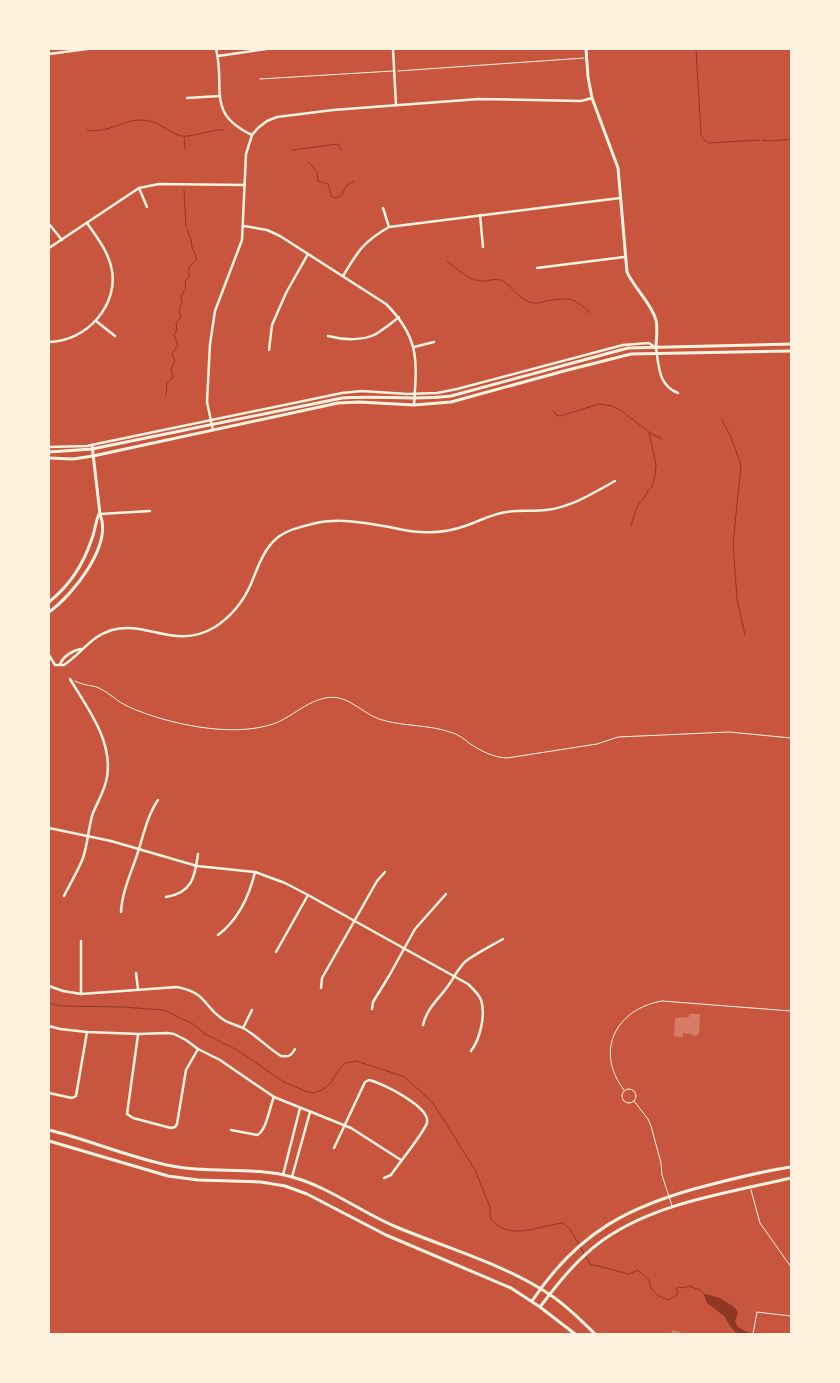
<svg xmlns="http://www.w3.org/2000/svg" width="840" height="1383" viewBox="0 0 840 1383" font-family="Inter,sans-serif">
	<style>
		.water { fill: #8f3625 }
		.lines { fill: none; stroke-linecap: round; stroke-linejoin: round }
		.stream { stroke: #8f3625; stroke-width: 1 }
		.building { fill: #d67c66 }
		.path { stroke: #fff3e0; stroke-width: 1 }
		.service { stroke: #fff3e0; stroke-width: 1 }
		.minor { stroke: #fff3e0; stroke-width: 2.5 }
		.tertiary { stroke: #fff3e0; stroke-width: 3 }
		.secondary { stroke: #fff3e0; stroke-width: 3 }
	</style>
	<rect width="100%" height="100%" fill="#c8553d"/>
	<!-- water -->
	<polygon class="water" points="705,1294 720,1298 734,1307 738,1312 735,1322 738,1327 751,1334 756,1332 761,1334 737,1334 730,1326 724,1316 707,1303 704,1295"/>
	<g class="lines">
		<!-- stream -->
		<g class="stream">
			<polyline points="696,49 701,135 704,140 709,143 759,140"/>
			<path d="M87 130C108 134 122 120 141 120 156 119 167 132 181 136 191 138 210 129 223 130"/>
			<polyline points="184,137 185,149"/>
			<polyline points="762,140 772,141 791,139"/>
			<polyline points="292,150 338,144 341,150"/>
			<polyline points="309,162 317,172 318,181 328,184 331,195 334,198 341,196 347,185 354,181"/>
			<polyline points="184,190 186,227"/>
			<path d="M447 261C457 269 467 279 480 281 487 282 496 277 503 281 512 286 519 301 534 303 537 304 542 302 545 301 569 298 573 296 590 313"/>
			<polyline points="166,395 167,384 173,377 171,370 175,361 172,354 178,345 174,335 177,330 176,323 181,317 179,310 182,303 181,296 186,289 185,281 189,277 189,267 197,259 192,247 191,239 187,230"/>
			<polyline points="553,411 556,415 560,416 599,404 612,406 620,410 649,432 656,465 655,476 652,486 637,507 631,526"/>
			<polyline points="722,420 731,437 741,465 733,544 737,599 745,635"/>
			<polyline points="650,433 662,439"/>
			<path d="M49 1003 60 1006 122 1007 164 1010 193 1024 205 1034 237 1050 284 1082 305 1091 313 1093 322 1090 331 1083 336 1073 345 1063 356 1061 403 1076 426 1096 435 1106 475 1170 490 1207V1218C509 1242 537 1226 563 1223L570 1229 590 1264 629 1274 638 1270 649 1280C650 1292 659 1297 669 1300L678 1294 676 1289 678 1287 684 1288 689 1286 700 1290 705 1295"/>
		</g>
	</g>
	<!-- building -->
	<g class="building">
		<polygon points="689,1014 700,1014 699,1034 697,1034 697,1036 691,1035 691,1034 683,1033 683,1037 674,1036 675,1018 689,1017"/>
		<polygon points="672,1330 681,1332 680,1334 671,1334"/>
	</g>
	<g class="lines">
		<!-- path -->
		<g class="path">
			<polyline points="398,71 584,58"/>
			<path d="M75 681C82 685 89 685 97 687 109 692 117 702 129 707 168 724 231 738 273 724 294 717 314 693 339 698 353 701 365 714 379 719 403 727 429 724 453 733 459 735 464 739 469 743 481 751 492 757 507 758L597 744 618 737 729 732 791 738"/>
			<polyline points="751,1190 760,1223 791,1267"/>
			<polyline points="753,1334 757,1312 791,1316"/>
		</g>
		<!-- service -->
		<g class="service">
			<polyline points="260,79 393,71"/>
			<circle cx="629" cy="1096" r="7"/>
			<path d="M624 1090C594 1051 616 1009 662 1001L791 1011"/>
			<polyline points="634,1101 648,1119 651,1126 661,1163 662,1175 672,1206"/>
		</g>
		<!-- minor -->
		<g class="minor">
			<path d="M216 49C226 88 205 113 252 135"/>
			<polyline points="393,49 396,105"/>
			<polyline points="49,54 87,49"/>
			<polyline points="218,56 266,49"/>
			<polyline points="187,98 220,96"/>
			<polyline points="139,188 147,207"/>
			<polyline points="383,208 389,227"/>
			<polyline points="480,215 483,247"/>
			<polyline points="49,224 62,240"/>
			<path d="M244 226 267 230 280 236 386 304C420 338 417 361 414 405"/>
			<polyline points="49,248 139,188 159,184 245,185"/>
			<polyline points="537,268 624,257"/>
			<path d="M343 276C358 251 363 242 389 227L620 198"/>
			<polyline points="96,321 115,336"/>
			<path d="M328 336C343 340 363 341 376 334 384 329 392 323 399 317"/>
			<path d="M49 342C86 342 121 304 111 266 107 250 96 236 87 223"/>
			<polyline points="414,347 434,342"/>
			<polyline points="269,350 272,325 286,293 308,254"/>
			<polyline points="213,430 207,402 210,344 215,311 242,240 246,154 252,135 258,128 267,121 277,117 333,110 479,99 581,101 592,98"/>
			<path d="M49 447 87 446 101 443 342 393 362 391 407 394 437 393 457 389 623 345 649 343 656 348C659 366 658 385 678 393"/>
			<polyline points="100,514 150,511"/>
			<path d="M49 655 55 665H64C82 653 91 636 112 630 147 620 175 651 215 627 232 616 243 602 251 584 258 567 263 550 277 538 287 530 300 527 312 524 340 517 366 523 394 528 403 530 412 532 421 532 435 533 451 531 465 526 477 522 488 516 501 513 516 509 531 512 546 510 572 507 593 493 615 481"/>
			<path d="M60 665C62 657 73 650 81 649"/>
			<path d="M49 828 111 841 197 866 255 872 285 883 308 895 468 984C473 989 479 994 481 1000 486 1015 480 1039 471 1051"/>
			<path d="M64 896C70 884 78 871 83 858 88 844 88 828 93 813 98 801 105 790 107 777 113 741 88 709 70 679"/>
			<path d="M166 897C192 893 195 877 198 854"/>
			<path d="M121 912C122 892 131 873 137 855 143 837 147 816 158 800"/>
			<path d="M218 935C239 919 249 897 255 872"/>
			<polyline points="276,952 308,895"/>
			<polyline points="136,973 138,989"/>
			<path d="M49 986 63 991 81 994 177 987C208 993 203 1007 224 1020 230 1024 237 1025 243 1028 256 1035 268 1048 281 1056 289 1057 291 1056 295 1049"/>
			<polyline points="321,988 322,978 377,881 385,872"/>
			<polyline points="81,994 81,941"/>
			<polyline points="372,1009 373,1002 389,976 415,929 446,894"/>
			<path d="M423 1025C427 1008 438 1000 448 986 454 978 458 968 466 961 477 953 491 946 503 939"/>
			<polyline points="49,1026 60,1029 87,1032 139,1034 167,1033 174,1034 186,1040 198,1049 220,1060 274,1097 351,1128 401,1160"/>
			<polyline points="243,1028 252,1010"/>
			<polyline points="138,1035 127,1114 133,1118 171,1128 175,1127 177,1124 186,1070 198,1049"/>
			<polyline points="49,1093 72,1098 76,1096 87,1032"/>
			<path d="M231 1130 257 1135C267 1130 269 1108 274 1097"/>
			<path d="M334 1148 365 1082 369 1080C382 1083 431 1107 427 1123 423 1134 399 1163 391 1175L384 1178"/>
			<polyline points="283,1175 300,1108"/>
			<polyline points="292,1177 310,1112"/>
		</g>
		<!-- tertiary -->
		<g class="tertiary">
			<path d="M586 49 588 77 592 98 618 168 627 272C634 288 652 304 656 320 658 329 656 339 656 348"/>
			<path d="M49 602C69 586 83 565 91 541 95 532 95 523 99 514"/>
			<path d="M49 612C73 595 113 545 100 514L92 445"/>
		</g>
		<!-- secondary -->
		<g class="secondary">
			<path d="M49 452 92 449 342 398C378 395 414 401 451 396L628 348 791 344"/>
			<polyline points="49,458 73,459 93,456 338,403 359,402 414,405 451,402 564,371 631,354 791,351"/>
			<path d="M49 1130C90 1140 130 1158 172 1166 212 1174 253 1166 292 1177 329 1187 359 1211 394 1226 446 1248 502 1263 549 1294 566 1305 581 1320 595 1334"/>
			<polyline points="49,1141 168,1176 198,1180 261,1182 285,1186 307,1194 386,1235 511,1288 540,1307 575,1334"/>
			<path d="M532 1301C578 1232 630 1205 709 1185 736 1178 763 1171 791 1167"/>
			<path d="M540 1307C558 1283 578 1258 603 1240 657 1202 728 1193 791 1178"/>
		</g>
	</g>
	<!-- border -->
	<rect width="840" height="1383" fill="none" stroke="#fff3e0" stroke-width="100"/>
</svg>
